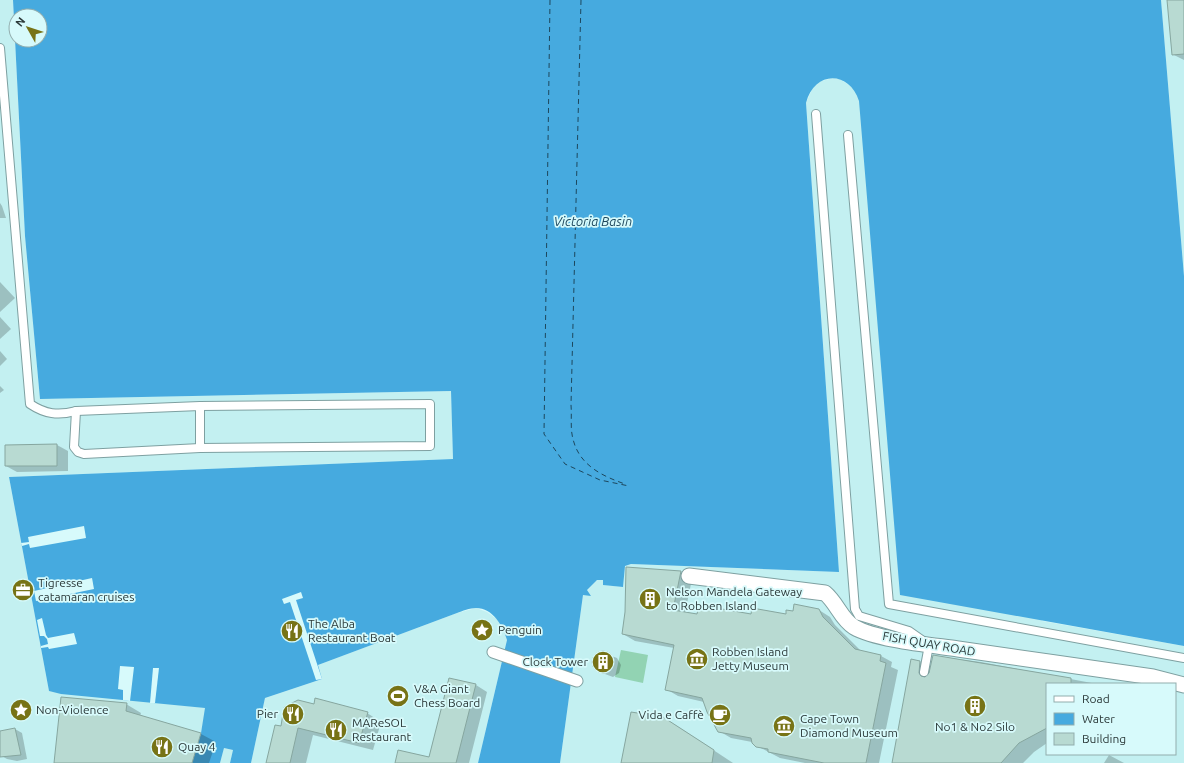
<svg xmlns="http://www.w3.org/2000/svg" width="1184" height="763" viewBox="0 0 1184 763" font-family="Ubuntu,sans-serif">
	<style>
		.built { fill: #c3f0f1; fill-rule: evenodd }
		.green { fill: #92d3b3 }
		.water { fill: #46aadf; fill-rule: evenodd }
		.pier { fill: #d7fafb }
		.shadow { fill: #0003 }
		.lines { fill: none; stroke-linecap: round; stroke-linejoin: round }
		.ferry { stroke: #1d475d; stroke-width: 1; stroke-dasharray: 5 4; stroke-linecap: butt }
		.building { fill: #b8dad2; stroke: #86a69f }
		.service-casing { stroke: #7ea0a1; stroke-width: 10 }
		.pedestrian-casing { stroke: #7ea0a1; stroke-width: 13 }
		.minor-casing { stroke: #7ea0a1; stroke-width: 17 }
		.service { stroke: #fff; stroke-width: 8 }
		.pedestrian { stroke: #fff; stroke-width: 11 }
		.minor { stroke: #fff; stroke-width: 15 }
		.labels { text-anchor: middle; stroke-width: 3.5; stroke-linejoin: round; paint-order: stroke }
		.poi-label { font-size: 12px; fill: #2b3939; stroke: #d7fafb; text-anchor: start }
		.street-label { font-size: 12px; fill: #2b3939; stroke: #d7fafb }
		.water-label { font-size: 13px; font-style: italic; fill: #1d475d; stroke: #d7fafb }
	</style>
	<rect width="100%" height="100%" fill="#d7fafb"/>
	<!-- built -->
	<g class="built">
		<polygon points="0,0 13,0 25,236 40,399 451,391 453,459 9,477 49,691 206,708 201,733 192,763 0,763"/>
		<polygon points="1161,0 1184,0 1184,276"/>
		<path d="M833 78 839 79 851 86 857 93 1042 621 1184 646V763H560L583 595 597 580H603L604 585 623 587 625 566 631 564 839 572 806 103 813 87 818 82ZM1047 684H1175V754H1047Z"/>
		<polygon points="476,608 487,612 498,620 504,628 507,640 478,763 251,763 265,698 322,679 318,665 457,613"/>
		<polygon points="224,748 233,750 230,763 220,763"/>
	</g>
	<!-- green -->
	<polygon class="green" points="621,650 648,655 643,683 615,677"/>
	<!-- water -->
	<path class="water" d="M13 0H1161L1184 276V646L900 595 859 101C849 70 814 71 806 103L839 572 631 564 625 566 623 587 603 585V580H597L587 590 591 596 583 595 560 763H478L507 640C503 626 493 608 476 608 470 608 462 611 457 613L318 665 322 679 265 698 251 763H230L233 750 224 748 220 763H192L201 733 205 708 61 694 49 691 9 477 453 459 451 391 40 399 25 236ZM16 16H40V40H16Z"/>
	<!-- pier -->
	<g class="pier">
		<polygon points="84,526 86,538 30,548 29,544 22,546 21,543 29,542 28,537"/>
		<polygon points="92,578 94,589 36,601 34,591"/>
		<polygon points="301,592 303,598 296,600 322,679 316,680 290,602 284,604 282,599"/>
		<polygon points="42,618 46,635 48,638 74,633 77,644 49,649 48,647 41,648 41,646 48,644 47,639 44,636 40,636 37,620"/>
		<polygon points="120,666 134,667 130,701 123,700 123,690 118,689"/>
		<polygon points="153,668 159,668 155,703 150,703"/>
	</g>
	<!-- shadow -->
	<g class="shadow">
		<polygon points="1168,0 1184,0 1184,60 1172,54"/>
		<polygon points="0,203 2,206 6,218 0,218"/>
		<polygon points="0,282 15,298 0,312"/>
		<polygon points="0,317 11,329 0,339"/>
		<polygon points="0,351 7,359 0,366"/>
		<polygon points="0,386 4,390 0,393"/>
		<polygon points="57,445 68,451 68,471 17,472 6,466"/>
		<polygon points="680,572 692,579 685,613 698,615 787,615 794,613 819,610 830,617 835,625 861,651 881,656 892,662 891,667 898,670 879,763 805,763 780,758 757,746 752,742 731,738 719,731 704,702 678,696 666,689 674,648 635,641 623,634"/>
		<polygon points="601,652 617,658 621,665 619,673 613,677 597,671 593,664 594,657"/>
		<polygon points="934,656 981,662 1097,684 1047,684 1047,743 1034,752 1023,763 894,763 912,660 920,662 931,668"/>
		<polygon points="476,685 487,692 469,763 396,763 430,758"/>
		<polygon points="126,704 141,713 140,716 201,734 216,742 209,763 55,763"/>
		<polygon points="315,706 367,713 381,722 373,750 313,735 306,763 267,763 281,727"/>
		<polygon points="663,718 683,730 733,763 622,763"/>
		<polygon points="15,729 22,733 27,759 17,761 7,759 0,755 0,734"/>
		<polygon points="1109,755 1124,763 1104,763"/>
	</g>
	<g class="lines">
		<!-- ferry -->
		<g class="ferry">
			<polyline points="550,0 544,434 565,464 600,480 629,486"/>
			<path d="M581 0 571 405C572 416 570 429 573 439 579 465 602 476 625 484"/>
		</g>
	</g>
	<!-- building -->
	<g class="building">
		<polygon points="1167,0 1184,0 1184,54 1172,55"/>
		<polygon points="57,444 57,466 5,466 5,445"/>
		<polygon points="626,567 681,571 673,610 697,614 699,605 751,614 752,608 786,614 786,610 793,611 794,604 819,609 823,617 855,649 881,655 880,661 886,663 866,763 824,763 768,752 768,749 756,747 752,743 751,738 718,732 707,712 702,698 665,690 674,645 622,634 625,612"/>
		<circle cx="603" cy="662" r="11"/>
		<polygon points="933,655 1071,678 1071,684 1047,684 1047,728 1019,743 1001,763 892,763 911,659 920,661 919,673 921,676 925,677 929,673"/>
		<polygon points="449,678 476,684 456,763 395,763 398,750 429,757"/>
		<polygon points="61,697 127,703 126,711 201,733 192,763 54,763"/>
		<polygon points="315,698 368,712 359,743 298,728 290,763 266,763 275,725 281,726 284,707 298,700 314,704"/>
		<polygon points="631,712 663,717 714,750 712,763 621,763"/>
		<polygon points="15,728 21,755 0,757 0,731"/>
	</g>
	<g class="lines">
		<!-- service casing -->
		<g class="service-casing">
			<g id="service">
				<path d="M0 48 30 404C45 414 58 416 76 411L200 406 430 404V446L200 448V406"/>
				<polyline points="816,114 855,609 859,616 909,631 929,645 924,672"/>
				<polyline points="848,135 889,604 1184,658"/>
				<polyline points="76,411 74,447 78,452 84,454 200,448"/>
			</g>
		</g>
		<!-- pedestrian casing -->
		<g class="pedestrian-casing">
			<polyline id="pedestrian" points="493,652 577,681"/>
		</g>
		<!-- minor casing -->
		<g class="minor-casing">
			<path id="minor" d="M689 576 825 593C837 603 841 619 854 627 877 640 931 645 958 649 1023 658 1088 668 1153 677L1184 685"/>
		</g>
		<!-- service -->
		<use href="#service" class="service"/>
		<!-- pedestrian -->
		<use href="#pedestrian" class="pedestrian"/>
		<!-- minor -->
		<use href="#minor" class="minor"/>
	</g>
	<!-- icons -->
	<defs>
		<g id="office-disc" transform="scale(1.15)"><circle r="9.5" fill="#777316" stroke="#d7fafb"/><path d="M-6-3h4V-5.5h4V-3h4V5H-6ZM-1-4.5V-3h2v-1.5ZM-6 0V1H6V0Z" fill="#fff"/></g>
		<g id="building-disc" transform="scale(1.15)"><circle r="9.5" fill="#777316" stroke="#d7fafb"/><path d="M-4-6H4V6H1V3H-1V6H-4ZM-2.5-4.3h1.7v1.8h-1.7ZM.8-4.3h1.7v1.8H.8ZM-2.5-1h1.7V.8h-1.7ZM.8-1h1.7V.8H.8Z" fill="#fff"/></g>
		<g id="sight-disc" transform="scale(1.15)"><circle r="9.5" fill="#777316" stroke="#d7fafb"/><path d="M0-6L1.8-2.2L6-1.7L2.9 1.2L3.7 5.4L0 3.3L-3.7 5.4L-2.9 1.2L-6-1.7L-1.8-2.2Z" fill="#fff"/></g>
		<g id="restaurant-disc" transform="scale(1.15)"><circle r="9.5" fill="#777316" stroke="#d7fafb"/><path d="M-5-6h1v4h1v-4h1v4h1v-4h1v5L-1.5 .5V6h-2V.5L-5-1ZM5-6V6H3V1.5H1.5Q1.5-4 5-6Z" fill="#fff"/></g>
		<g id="museum-disc" transform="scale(1.15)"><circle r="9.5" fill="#777316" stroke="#d7fafb"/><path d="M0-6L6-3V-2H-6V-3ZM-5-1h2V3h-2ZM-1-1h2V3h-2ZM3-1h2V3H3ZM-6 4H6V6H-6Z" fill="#fff"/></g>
		<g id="stadium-disc" transform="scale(1.15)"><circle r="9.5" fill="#777316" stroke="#d7fafb"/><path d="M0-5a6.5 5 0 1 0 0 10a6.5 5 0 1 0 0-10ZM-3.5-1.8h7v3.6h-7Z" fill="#fff"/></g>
		<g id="cafe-disc" transform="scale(1.15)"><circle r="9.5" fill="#777316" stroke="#d7fafb"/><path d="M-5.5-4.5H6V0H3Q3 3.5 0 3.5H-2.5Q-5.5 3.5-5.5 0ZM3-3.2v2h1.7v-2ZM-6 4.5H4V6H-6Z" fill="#fff"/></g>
	</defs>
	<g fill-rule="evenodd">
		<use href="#office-disc" x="23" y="590"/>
		<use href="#building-disc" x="650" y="599"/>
		<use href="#sight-disc" x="482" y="630"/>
		<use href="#restaurant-disc" x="292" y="631"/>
		<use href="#museum-disc" x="697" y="659"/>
		<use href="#building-disc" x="603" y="662"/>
		<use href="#stadium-disc" x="398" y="696"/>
		<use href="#building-disc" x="975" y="706"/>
		<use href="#sight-disc" x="21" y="710"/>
		<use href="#restaurant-disc" x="293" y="714"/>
		<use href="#cafe-disc" x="720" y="715"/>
		<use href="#museum-disc" x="784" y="726"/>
		<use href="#restaurant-disc" x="336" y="730"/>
		<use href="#restaurant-disc" x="162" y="747"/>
	</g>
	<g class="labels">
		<!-- poi labels -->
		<g class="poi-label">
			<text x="38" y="587">Tigresse<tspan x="38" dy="14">catamaran cruises</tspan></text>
			<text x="666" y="596">Nelson Mandela Gateway<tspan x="666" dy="14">to Robben Island</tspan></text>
			<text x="308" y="628">The Alba<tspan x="308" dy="14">Restaurant Boat</tspan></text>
			<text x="498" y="634">Penguin</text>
			<text x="712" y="656">Robben Island<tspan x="712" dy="14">Jetty Museum</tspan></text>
			<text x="588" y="666" text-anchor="end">Clock Tower</text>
			<text x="414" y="693">V&amp;A Giant<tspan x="414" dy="14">Chess Board</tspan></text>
			<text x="36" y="714">Non-Violence</text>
			<text x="278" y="718" text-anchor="end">Pier</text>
			<text x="704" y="719" text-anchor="end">Vida e Caffè</text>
			<text x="800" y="723">Cape Town<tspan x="800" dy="14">Diamond Museum</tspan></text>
			<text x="352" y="727">MAReSOL<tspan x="352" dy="14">Restaurant</tspan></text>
			<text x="975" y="731" text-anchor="middle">No1 &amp; No2 Silo</text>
			<text x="178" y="751">Quay 4</text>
		</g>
		<!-- street labels -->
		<g class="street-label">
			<text transform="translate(929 644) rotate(10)" y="4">FISH QUAY ROAD</text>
		</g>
		<!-- water labels -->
		<g class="water-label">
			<text x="593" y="226">Victoria Basin</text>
		</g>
	</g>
	<!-- legend -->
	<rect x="1046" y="683" width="130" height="72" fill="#d7fafb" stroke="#92adad"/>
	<rect x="1054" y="696" width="20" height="6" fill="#ffffff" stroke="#92adad"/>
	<text x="1082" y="703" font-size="12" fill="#2b3939">Road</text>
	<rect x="1054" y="713" width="20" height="12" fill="#46aadf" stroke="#92adad"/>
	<text x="1082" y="723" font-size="12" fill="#2b3939">Water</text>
	<rect x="1054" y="733" width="20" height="12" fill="#b8dad2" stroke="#92adad"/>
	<text x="1082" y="743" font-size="12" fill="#2b3939">Building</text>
	<!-- north arrow -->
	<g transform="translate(28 28) rotate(309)"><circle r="19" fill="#d7fafb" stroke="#92adad"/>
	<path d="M0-3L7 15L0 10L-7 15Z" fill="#777316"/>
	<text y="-6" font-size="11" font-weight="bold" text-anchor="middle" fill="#2b3939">N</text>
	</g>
</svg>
